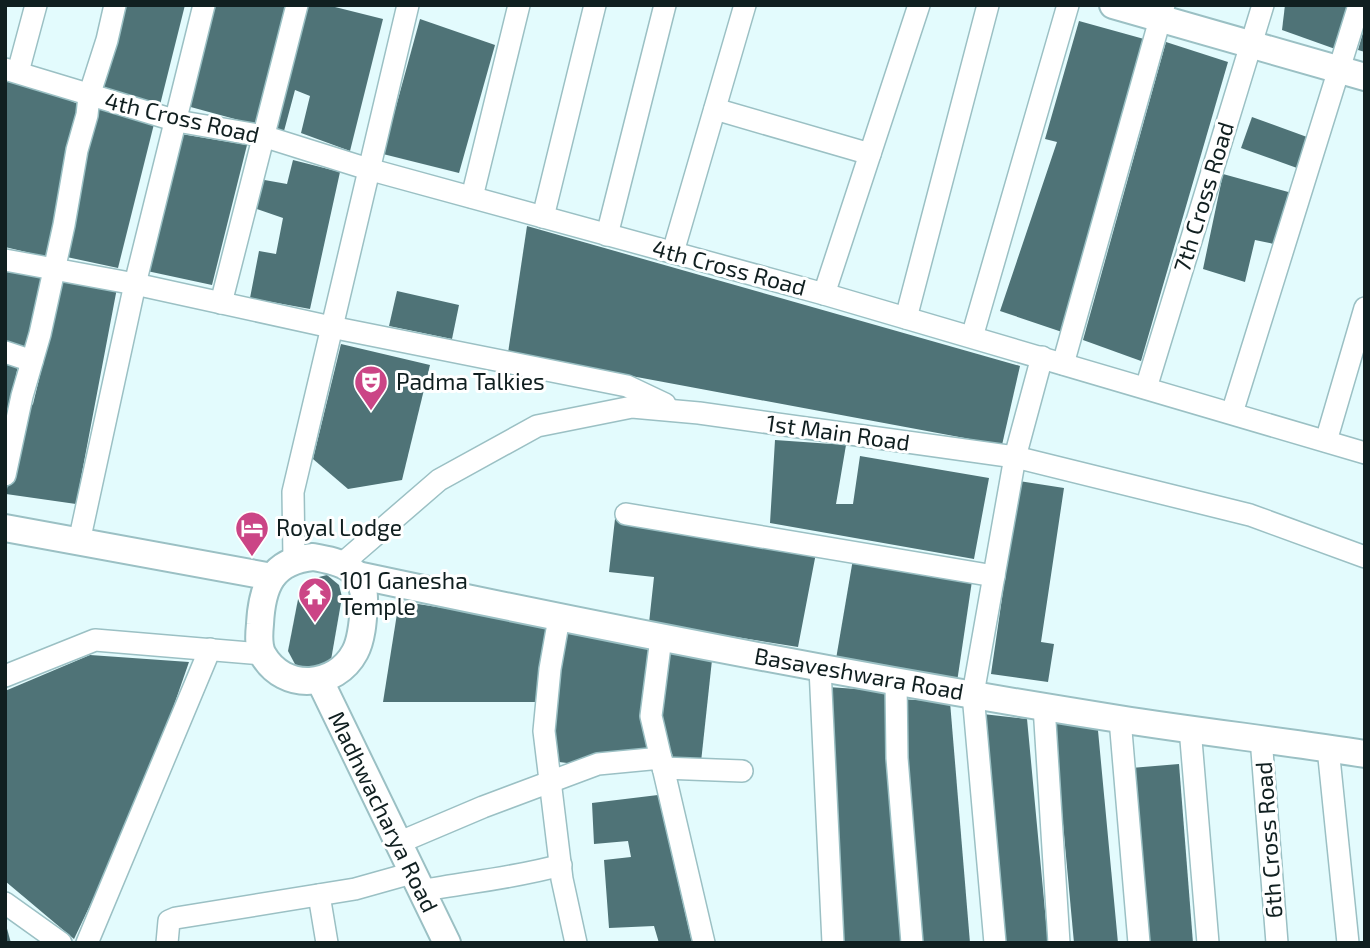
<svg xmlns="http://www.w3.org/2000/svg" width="1370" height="948" viewBox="0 0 1370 948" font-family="'Exo 2',sans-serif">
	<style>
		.building { fill: #4f7377 }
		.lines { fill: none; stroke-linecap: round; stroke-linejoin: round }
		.minor-casing { stroke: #9bc0c4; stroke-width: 24 }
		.tertiary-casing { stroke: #9bc0c4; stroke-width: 30 }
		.minor { stroke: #fff; stroke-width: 21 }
		.tertiary { stroke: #fff; stroke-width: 26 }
		.labels { text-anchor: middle; stroke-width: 6; stroke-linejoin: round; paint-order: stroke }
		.street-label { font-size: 23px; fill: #101f20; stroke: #fff }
		.poi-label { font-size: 23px; fill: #101f20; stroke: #fff; text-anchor: start }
	</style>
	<rect width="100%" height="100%" fill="#e3fbfd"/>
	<!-- building -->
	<g class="building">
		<polygon points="120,5 185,5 160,105 101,86"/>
		<polygon points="211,5 288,5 257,125 187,106"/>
		<polygon points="303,5 327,5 383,19 350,151 301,133 310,96 295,90 284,131 271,126"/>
		<polygon points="1285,5 1352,5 1338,50 1282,30"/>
		<polygon points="420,19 495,45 459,173 383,154"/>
		<polygon points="1079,21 1144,39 1065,333 1000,311 1057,142 1045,139"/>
		<polygon points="1364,29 1365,29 1365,52 1358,50"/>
		<polygon points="1166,42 1228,62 1141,361 1083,340"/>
		<polygon points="5,75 16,78 83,106 47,257 5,247"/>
		<polygon points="95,104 154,124 118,268 62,256"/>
		<polygon points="1252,117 1307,137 1297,168 1241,148"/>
		<polygon points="181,134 247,145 212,285 147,271"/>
		<polygon points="293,160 340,172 310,309 250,298 259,251 276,254 283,218 251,207 259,179 287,184"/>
		<polygon points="1223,174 1292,193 1279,245 1255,240 1245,282 1203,269"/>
		<polygon points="527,226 1020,366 1002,445 508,353"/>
		<polygon points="5,265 47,271 26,354 5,348"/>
		<polygon points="59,278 117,288 76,504 6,494 22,416 33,404 47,347"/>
		<polygon points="397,291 459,305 452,339 389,326"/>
		<polygon points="341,344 430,365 402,480 348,489 313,459"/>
		<polygon points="5,363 18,366 6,421 5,421"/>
		<polygon points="775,440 846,445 836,504 853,504 860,456 989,478 974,559 770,523"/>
		<polygon points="1019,481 1064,488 1041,642 1054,644 1048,682 991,674"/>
		<polygon points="615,519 816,553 798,647 649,623 654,577 609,572"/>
		<polygon points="853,559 972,581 957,682 836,659"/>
		<polygon points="327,575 339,585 342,597 331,660 322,670 297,668 288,651 300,589 315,578"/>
		<polygon points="399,601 558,626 535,702 383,702"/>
		<polygon points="562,625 657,644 653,751 584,765 559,762 556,756 554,732 556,688"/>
		<polygon points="668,646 712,660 701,762 673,761 664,737 659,696"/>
		<polygon points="90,655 189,662 143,794 74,939 5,881 5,691"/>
		<polygon points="828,687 885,691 904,943 839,943"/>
		<polygon points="900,699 950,702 970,943 917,943"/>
		<polygon points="983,714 1027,719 1048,943 1005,943"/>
		<polygon points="1053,715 1097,720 1118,943 1074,943"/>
		<polygon points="1179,764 1193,943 1149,943 1131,768"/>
		<polygon points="658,795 692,943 659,943 654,926 609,928 604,860 631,857 628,841 594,844 592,803"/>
		<polygon points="5,925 6,925 11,943 5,943"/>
	</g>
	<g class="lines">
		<!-- minor casing -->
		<g class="minor-casing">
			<g id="minor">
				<polyline points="5,69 177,121 263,136 368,169 824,294 1365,453"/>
				<polyline points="18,72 36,5"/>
				<polyline points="715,109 870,154"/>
				<polyline points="472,197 519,5"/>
				<polyline points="543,217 595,5"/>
				<polyline points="607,235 665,5"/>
				<polyline points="673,252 745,5"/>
				<polyline points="5,260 135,284 331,327 627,386 665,404"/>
				<polyline points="824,294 919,5"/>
				<polyline points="221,303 297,5"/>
				<polyline points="906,318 988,5"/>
				<polyline points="972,337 1068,5"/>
				<polyline points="5,352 32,361"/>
				<polyline points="1063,364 1164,5"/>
				<polyline points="1146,388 1263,5"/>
				<polyline points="1232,413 1359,5"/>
				<polyline points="1326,441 1365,308"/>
				<polyline points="5,475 22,396 40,334 64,225 77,150 87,115 89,96 107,40 115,5"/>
				<polyline points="626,514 994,576"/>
				<polyline points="79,542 135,284 204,5"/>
				<polyline points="294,559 293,492 408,5"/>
				<polyline points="343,563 439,480 537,426 632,407 699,413 1015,457 1250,515 1365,557"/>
				<polyline points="559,618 550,669 544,731 562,879 576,943"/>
				<polyline points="661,638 651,716 704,943"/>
				<polyline points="820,668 833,943"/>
				<polyline points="5,676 95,640 263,654"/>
				<polyline points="896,681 897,758 912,943"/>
				<polyline points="1044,706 1059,943"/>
				<polyline points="1120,719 1139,943"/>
				<polyline points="1190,728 1208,943"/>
				<polyline points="1261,738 1277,943"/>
				<polyline points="1328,748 1348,943"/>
				<polyline points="663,768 742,771"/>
				<polyline points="398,843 483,807 598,764 661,758"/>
				<path d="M421 891C468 882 515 878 561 865"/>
				<polyline points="319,895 327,943"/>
				<polyline points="5,903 61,943"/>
				<polyline points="87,943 210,649"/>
				<polyline points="167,943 169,921 176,918 355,889 412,873"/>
				<polyline points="995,943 973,694 1015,457 1042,357"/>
			</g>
		</g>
		<!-- tertiary casing -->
		<g class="tertiary-casing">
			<g id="tertiary">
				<polyline points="1113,5 1365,77"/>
				<polyline points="5,528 272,577"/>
				<path d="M313 557C342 562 366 568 364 605 363 620 362 639 355 652 336 688 284 692 263 655 258 646 259 634 260 624 262 586 272 561 313 557Z"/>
				<path d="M357 575C610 629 864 679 1119 719 1201 732 1283 741 1365 754"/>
				<polyline points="320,681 447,943"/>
			</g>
		</g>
		<!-- minor -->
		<use href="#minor" class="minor"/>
		<!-- tertiary -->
		<use href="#tertiary" class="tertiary"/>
	</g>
	<!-- icons -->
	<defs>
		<g id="theatre-pin" transform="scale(1.75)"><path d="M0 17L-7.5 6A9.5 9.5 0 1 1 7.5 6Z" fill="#cb4586" stroke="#fff"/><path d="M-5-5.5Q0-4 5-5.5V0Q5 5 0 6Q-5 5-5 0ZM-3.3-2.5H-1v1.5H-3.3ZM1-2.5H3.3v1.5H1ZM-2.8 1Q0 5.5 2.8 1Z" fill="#fff"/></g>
		<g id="hotel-pin" transform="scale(1.75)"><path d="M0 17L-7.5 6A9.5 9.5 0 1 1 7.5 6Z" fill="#cb4586" stroke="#fff"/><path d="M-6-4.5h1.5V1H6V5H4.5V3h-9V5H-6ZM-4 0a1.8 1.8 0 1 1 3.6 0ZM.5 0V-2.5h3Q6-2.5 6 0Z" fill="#fff"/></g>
		<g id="temple-pin" transform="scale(1.75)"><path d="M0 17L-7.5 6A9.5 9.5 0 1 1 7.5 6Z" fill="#cb4586" stroke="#fff"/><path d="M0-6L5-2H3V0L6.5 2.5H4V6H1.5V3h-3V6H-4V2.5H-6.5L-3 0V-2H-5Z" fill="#fff"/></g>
	</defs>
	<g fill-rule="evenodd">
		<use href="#theatre-pin" x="371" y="382"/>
		<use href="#hotel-pin" x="252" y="528"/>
		<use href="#temple-pin" x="315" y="594"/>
	</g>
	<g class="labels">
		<!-- street labels -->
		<g class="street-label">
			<text transform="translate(182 118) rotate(13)" y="8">4th Cross Road</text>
			<text transform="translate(1204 197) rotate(-73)" y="8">7th Cross Road</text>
			<text transform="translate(729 268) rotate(15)" y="8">4th Cross Road</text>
			<text transform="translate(838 433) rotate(8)" y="8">1st Main Road</text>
			<text transform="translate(859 674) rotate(10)" y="8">Basaveshwara Road</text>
			<text transform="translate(383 812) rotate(64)" y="8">Madhwacharya Road</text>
			<text transform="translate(1269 840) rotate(-94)" y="8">6th Cross Road</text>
		</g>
		<!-- poi labels -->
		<g class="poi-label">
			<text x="396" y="390">Padma Talkies</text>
			<text x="276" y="536">Royal Lodge</text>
			<text x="340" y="589">101 Ganesha<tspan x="340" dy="26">Temple</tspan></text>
		</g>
	</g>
	<!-- border -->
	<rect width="1370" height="948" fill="none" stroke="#101f20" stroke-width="14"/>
</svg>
